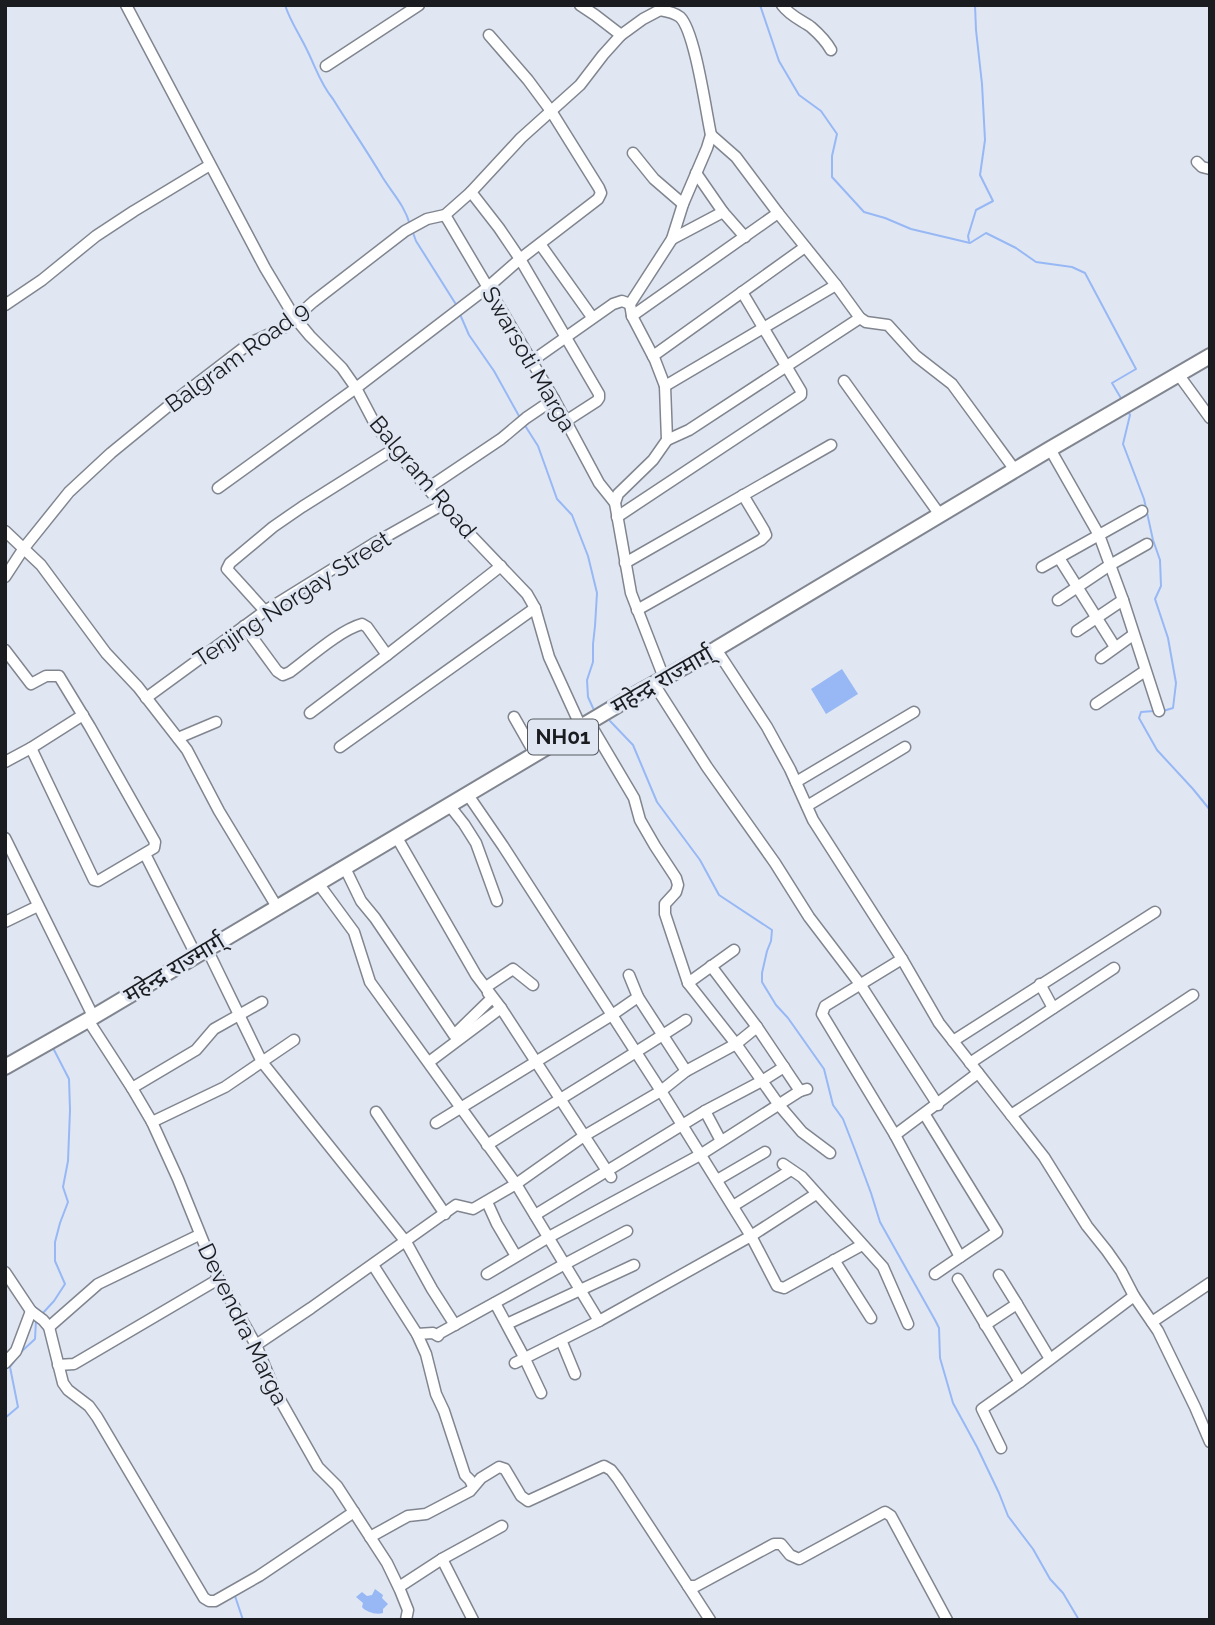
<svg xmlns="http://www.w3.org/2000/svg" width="1215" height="1625" viewBox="0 0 1215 1625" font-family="Raleway,'Noto Sans Devanagari',sans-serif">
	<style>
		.water { fill: #97b8f5 }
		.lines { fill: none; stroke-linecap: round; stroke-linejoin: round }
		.stream { stroke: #97b8f5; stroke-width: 2 }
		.minor-casing { stroke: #80858f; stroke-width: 13 }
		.highway-casing { stroke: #80858f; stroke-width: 18 }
		.minor { stroke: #fff; stroke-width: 10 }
		.highway { stroke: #fff; stroke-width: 14 }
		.labels { text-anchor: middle; stroke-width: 6; stroke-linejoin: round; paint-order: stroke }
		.shield { fill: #e0e7f2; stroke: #55595f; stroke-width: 2 }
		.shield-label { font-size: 21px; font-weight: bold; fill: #1a1c20 }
		.street-label { font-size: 23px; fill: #1a1c20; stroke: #e0e7f2 }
	</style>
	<rect width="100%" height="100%" fill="#e0e7f2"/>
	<!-- water -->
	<g class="water">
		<polygon points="842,669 858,694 826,714 811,689"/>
		<path d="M375 1589 383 1595 382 1598 388 1604 383 1609V1613C376 1615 366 1612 362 1607L363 1603 356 1597 362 1592 367 1596 372 1595Z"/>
	</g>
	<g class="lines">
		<!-- stream -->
		<g class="stream">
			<path d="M285 5C290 21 300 35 307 50 316 68 320 83 333 99 349 125 367 151 383 178 393 194 405 206 410 225"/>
			<polyline points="760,5 779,61 799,95 821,111 837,134 832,156 832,177 864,212 885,218 911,229 970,243 986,233 1016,248 1036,262 1072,267 1085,273 1136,369 1112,383 1122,400"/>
			<polyline points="412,230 416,241 457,306"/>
			<polyline points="969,241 968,236 976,210 993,201 980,175 985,140 982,84 976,30 975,5"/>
			<polyline points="459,312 469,335 494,371 519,416"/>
			<polyline points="1128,411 1130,415 1123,444 1144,499 1153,540 1160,560 1161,586 1155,599 1168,638 1176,683 1173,708 1163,711"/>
			<polyline points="524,424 538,446 557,499 572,515 588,556 597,593 595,626 593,644 593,662 587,680 588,697 593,708"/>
			<polyline points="1154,711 1141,712 1139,718 1157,750 1193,789 1210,810"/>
			<polyline points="610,721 633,745 657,802 700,860 719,895 772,930 771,941 767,951 762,973 762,982 776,1005 788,1018 824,1069 833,1105 843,1119 855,1150 871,1193 880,1222 935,1320 939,1328 940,1358 953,1403 977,1447 999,1493 1008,1516 1033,1549 1050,1579 1063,1593 1079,1620"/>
			<polyline points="42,1314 54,1301 65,1284 55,1261 55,1242 60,1223 68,1202 63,1187 68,1161 70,1110 69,1079 52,1046"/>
			<polyline points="5,1418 18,1407 10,1367 21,1352 35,1339 36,1320"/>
			<polyline points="235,1596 243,1620"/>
		</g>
		<!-- minor casing -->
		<g class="minor-casing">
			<g id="minor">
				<polyline points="126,5 265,268 295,318 310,336 342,368 356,388 218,488"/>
				<polyline points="580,5 595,15 621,35"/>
				<path d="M782 5C790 16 801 20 811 27 819 34 826 41 831 50"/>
				<path d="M660 10C666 11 675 13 680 17 695 31 706 112 711 135L707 148 683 204 672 239 630 304 632 316 655 360 665 386 667 440 653 460 618 494 615 503 631 593 664 678"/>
				<polyline points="489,35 528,80 551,111 599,188 601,193 598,199 520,259 488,287 356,388 376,426 394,449 442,505 527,594 535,608 549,657 581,727"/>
				<polyline points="326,66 419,5"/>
				<polyline points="711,135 736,157 778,213 836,285 860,318 866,322 888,325 916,356 952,384 1015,470"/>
				<polyline points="633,153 654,179 683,204"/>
				<polyline points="1197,162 1202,167 1210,169"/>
				<polyline points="723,212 745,237"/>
				<polyline points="445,215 554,399 599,483 615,503"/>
				<polyline points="672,239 723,212 696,173"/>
				<polyline points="540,244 592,317"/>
				<polyline points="5,305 42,280 96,236 134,211 210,165"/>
				<polyline points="632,316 778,213"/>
				<polyline points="653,356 805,247"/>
				<polyline points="532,361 613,304 622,301 630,304"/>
				<polyline points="1178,374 1210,418"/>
				<polyline points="844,381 940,515"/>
				<polyline points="665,386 836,285"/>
				<polyline points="566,421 597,401 599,398 599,394 520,259 499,228 471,192 521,138 580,85 603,55 621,35 643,19 660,10 661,6"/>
				<polyline points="667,440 689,430 860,318"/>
				<polyline points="1050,449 1099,535 1123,600 1159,711"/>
				<polyline points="428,488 501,439 526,418 554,399"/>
				<polyline points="617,517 801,395 801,391 742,292"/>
				<polyline points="5,531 41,565 106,653 138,687 187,750 219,811 277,907"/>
				<polyline points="1059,558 1115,647"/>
				<polyline points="625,563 831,445"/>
				<polyline points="1042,567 1142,511"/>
				<polyline points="5,577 24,548 69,492 111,453 177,399 250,343 285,327 313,302 405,231 427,219 445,215 471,192"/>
				<polyline points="1058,600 1110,565 1147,544"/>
				<polyline points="637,610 761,540 766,535 764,530 743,495"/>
				<polyline points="265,611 227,569 230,563 273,527 302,507 394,449"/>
				<path d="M244 626 277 671 283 675 290 672C309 658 340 630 362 624L367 627 387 655"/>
				<polyline points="1077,631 1123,600"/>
				<polyline points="716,649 767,727 790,769 813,820 902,959 939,1023 1044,1157 1087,1226 1107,1251 1121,1271 1134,1296 1158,1331 1195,1407 1210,1442"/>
				<polyline points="5,650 31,684 46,676 59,676 90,727 155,842 154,848 98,881 94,880 31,748"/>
				<polyline points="1101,658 1133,635"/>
				<polyline points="654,684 707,767 775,863 809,917 860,984 938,1105"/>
				<polyline points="146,698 265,611 373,544 442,505"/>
				<polyline points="1096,704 1145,671"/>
				<polyline points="310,713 387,655 501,566"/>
				<polyline points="514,717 535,754"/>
				<polyline points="589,722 634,798 640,820 655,846 676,878 678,885 676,892 665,904 665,914 688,983 736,1044 779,1105 802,1132 830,1153"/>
				<polyline points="178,738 216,722"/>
				<polyline points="340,747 535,608"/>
				<polyline points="5,762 31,748 83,715"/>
				<polyline points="796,782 914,712"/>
				<polyline points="468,795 503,846 661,1091 751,1236 777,1286 784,1288 862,1245"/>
				<polyline points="449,805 464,824 476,843 497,901"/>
				<polyline points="807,806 905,747"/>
				<polyline points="396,836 476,975 501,1008 611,1177"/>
				<polyline points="5,838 93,1016"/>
				<polyline points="145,854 196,955"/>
				<polyline points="344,866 361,901 375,918 454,1035 492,998 488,993"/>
				<polyline points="318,883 354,932 370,982 516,1184 599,1321"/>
				<polyline points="5,922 38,906"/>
				<polyline points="207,949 262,1062 406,1242 432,1289 455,1325"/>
				<polyline points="902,959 825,1006 822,1014 895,1135 960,1257"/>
				<polyline points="711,966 757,1027 800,1091"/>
				<polyline points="629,975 638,997 686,1071"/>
				<polyline points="688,983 734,950"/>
				<polyline points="1040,984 1053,1008"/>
				<polyline points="486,987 513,969 533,985"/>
				<polyline points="88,1020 132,1088 152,1122 178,1179 218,1278 256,1345 275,1391 318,1467 337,1486 387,1563 400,1590 408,1610 406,1620"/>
				<polyline points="953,1041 1155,912"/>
				<polyline points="429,1062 501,1008"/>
				<polyline points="970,1063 1114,968"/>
				<polyline points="132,1088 196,1050 214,1029 262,1002"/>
				<polyline points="705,1111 721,1141"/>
				<polyline points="376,1112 445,1214"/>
				<polyline points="925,1115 997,1232 935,1274"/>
				<polyline points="1011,1115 1193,995"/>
				<polyline points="152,1122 225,1087 294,1040"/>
				<polyline points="436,1123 612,1015 638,997"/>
				<polyline points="895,1135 978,1073"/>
				<path d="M487 1145C553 1103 620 1063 686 1020"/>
				<polyline points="783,1164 802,1177 883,1267 908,1324"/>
				<polyline points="717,1180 765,1152"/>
				<polyline points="487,1202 497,1224 516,1256"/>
				<polyline points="733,1206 791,1170"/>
				<polyline points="535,1215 705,1111 762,1081 784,1067"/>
				<polyline points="834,1260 871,1318"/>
				<polyline points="373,1265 417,1334 426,1354 436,1394 444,1411 465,1475 470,1480 473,1486"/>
				<polyline points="5,1272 31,1311 43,1320 49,1327 63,1383 68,1390 89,1406 97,1417 204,1598 209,1601 215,1601 259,1576 354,1512"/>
				<polyline points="487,1274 549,1237 700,1155 800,1091 807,1089"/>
				<polyline points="958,1279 1020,1382 982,1409 1001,1448"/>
				<polyline points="495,1303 524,1357 541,1393"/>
				<polyline points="1017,1304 1050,1359"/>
				<polyline points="1152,1322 1210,1283"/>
				<polyline points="507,1324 634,1265"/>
				<polyline points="985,1325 1017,1304 999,1275"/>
				<polyline points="49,1327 98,1284 199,1235"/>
				<polyline points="417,1334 433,1333 438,1336 440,1333 565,1264 627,1231"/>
				<polyline points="561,1340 575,1374"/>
				<polyline points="256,1345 311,1308 456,1205 473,1209 516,1184 584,1136 661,1091 686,1071 736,1044 757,1027"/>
				<polyline points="5,1363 16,1351 31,1311"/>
				<polyline points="515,1363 599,1321 751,1236 816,1194"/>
				<polyline points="58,1365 74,1364 217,1280 218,1278"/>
				<polyline points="1020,1382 1134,1296"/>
				<polyline points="370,1537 408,1516 426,1514 470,1491 481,1478 499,1467 505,1469 521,1496 528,1501 604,1466 611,1470 618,1479 688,1586 696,1586 774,1544 781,1544 790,1555 799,1559 885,1512 891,1516 947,1620"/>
				<polyline points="442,1559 502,1526"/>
				<polyline points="688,1586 710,1620"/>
				<polyline points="399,1587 442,1559 473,1620"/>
			</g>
		</g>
		<!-- highway casing -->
		<g class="highway-casing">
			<polyline id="highway" points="5,1067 88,1020 643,690 716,649 1050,449 1210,356"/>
		</g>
		<!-- minor -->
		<use href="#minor" class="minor"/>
		<!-- highway -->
		<use href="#highway" class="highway"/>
	</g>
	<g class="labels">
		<!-- shield labels -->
		<rect class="shield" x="528" y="719.5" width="70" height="35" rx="5"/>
		<g class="shield-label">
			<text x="563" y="744">NH01</text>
		</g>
		<!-- street labels -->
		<g class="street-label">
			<text transform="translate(237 357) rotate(-36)" y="8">Balgram Road 9</text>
			<text transform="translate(529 359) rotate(60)" y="8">Swarsoti Marga</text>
			<text transform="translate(423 477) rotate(50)" y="8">Balgram Road</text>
			<text transform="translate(292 599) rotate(-33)" y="8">Tenjing Norgay Street</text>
			<text transform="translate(662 680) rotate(-30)" y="8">महेन्द्र राज्मार्ग्</text>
			<text transform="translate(174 968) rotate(-31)" y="8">महेन्द्र राज्मार्ग्</text>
			<text transform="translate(243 1324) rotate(64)" y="8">Devendra Marga</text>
		</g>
	</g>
	<!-- border -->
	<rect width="1215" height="1625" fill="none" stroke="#1a1c20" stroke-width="14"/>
</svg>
